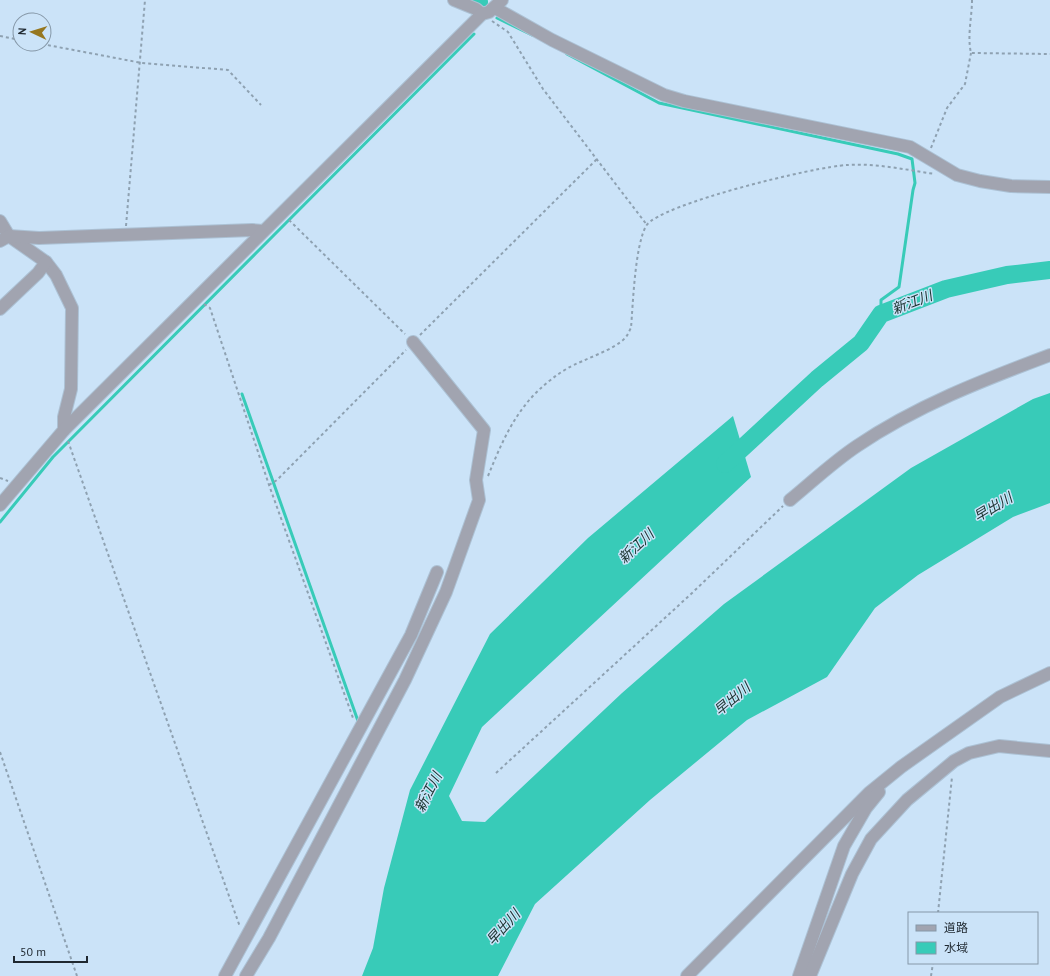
<svg xmlns="http://www.w3.org/2000/svg" width="1050" height="976" viewBox="0 0 1050 976" font-family="'PT Sans','Noto Sans JP',sans-serif">
	<style>
		.water { fill: #38cbb8 }
		.lines { fill: none; stroke-linecap: round; stroke-linejoin: round }
		.stream { stroke: #38cbb8; stroke-width: 3 }
		.river { stroke: #38cbb8; stroke-width: 18 }
		.minor-casing { stroke: #acc1d4; stroke-width: 14 }
		.path { stroke: #8ea1b1; stroke-width: 2; stroke-dasharray: 3 3; stroke-linecap: butt }
		.minor { stroke: #a1a4b0; stroke-width: 12 }
		.labels { text-anchor: middle; stroke-width: 3; stroke-linejoin: round; paint-order: stroke }
		.water-label { font-size: 14px; font-style: italic; fill: #19312d; stroke: #cbe3f8 }
	</style>
	<rect width="100%" height="100%" fill="#cbe3f8"/>
	<!-- water -->
	<polygon class="water" points="1050,393 1050,503 1013,517 918,575 875,608 827,677 747,720 650,800 535,904 498,976 362,976 373,948 384,888 410,790 490,634 588,538 733,416 751,477 482,727 449,796 462,821 485,822 622,693 724,604 911,468 1033,399"/>
	<g class="lines">
		<!-- stream -->
		<g class="stream">
			<polyline points="497,18 532,35"/>
			<polyline points="567,54 659,103 898,154 912,159 915,183 913,190 899,287 881,300 881,314"/>
			<polyline points="242,394 358,721"/>
			<polyline points="0,522 53,457 474,34"/>
		</g>
		<!-- river -->
		<g class="river">
			<polyline points="475,0 479,2"/>
			<polyline points="725,464 817,379 861,343 881,314 946,289 1007,275 1050,270"/>
		</g>
		<!-- minor casing -->
		<g class="minor-casing">
			<g id="minor">
				<polyline points="454,0 476,9 482,14"/>
				<polyline points="495,8 552,40 664,95 684,101 910,147 957,175 980,181 1011,186 1050,187"/>
				<polyline points="0,221 9,236 46,262 56,275 72,308 71,389 64,417 64,430"/>
				<polyline points="0,241 9,236 39,238 252,230 263,231"/>
				<polyline points="0,309 38,273 46,262"/>
				<path d="M790 500C812 482 833 462 857 446 916 406 983 380 1050 355"/>
				<polyline points="0,505 64,430 482,14 489,12 502,0"/>
				<polyline points="225,976 411,635 437,572"/>
				<polyline points="246,976 269,938 405,680 446,592 479,500 476,480 484,430 413,342"/>
				<polyline points="687,976 869,793 901,767 1000,697 1050,673"/>
				<polyline points="799,976 844,846 866,808 879,792"/>
				<polyline points="810,976 852,874 871,839 907,800 954,761 969,753 999,746 1050,751"/>
			</g>
		</g>
		<!-- path -->
		<g class="path">
			<path d="M972 0C972 17 967 36 971 53L1050 54"/>
			<polyline points="492,21 508,32 543,89 647,225"/>
			<polyline points="0,36 20,40"/>
			<polyline points="42,44 142,63 228,70 261,105"/>
			<polyline points="931,148 947,108 965,84 971,53"/>
			<polyline points="289,220 405,334"/>
			<polyline points="126,226 145,0"/>
			<polyline points="204,304 210,308 269,485 353,718"/>
			<polyline points="420,335 597,159"/>
			<polyline points="68,441 240,927"/>
			<path d="M488 476C507 429 523 395 568 368 582 360 616 349 625 338 628 335 629 331 631 328 633 303 635 246 646 226 659 204 818 166 847 165 877 163 906 170 935 174"/>
			<polyline points="0,478 8,481"/>
			<polyline points="269,485 277,480 406,350"/>
			<polyline points="0,752 77,976"/>
			<polyline points="496,773 691,594 783,506"/>
			<polyline points="938,913 952,777"/>
			<polyline points="931,976 933,963"/>
		</g>
		<!-- minor -->
		<use href="#minor" class="minor"/>
	</g>
	<g class="labels">
		<!-- water labels -->
		<g class="water-label">
			<text transform="translate(912 302) rotate(-21)" y="5">新江川</text>
			<text transform="translate(993 507) rotate(-31)" y="5">早出川</text>
			<text transform="translate(636 546) rotate(-43)" y="5">新江川</text>
			<text transform="translate(732 699) rotate(-40)" y="5">早出川</text>
			<text transform="translate(428 792) rotate(-63)" y="5">新江川</text>
			<text transform="translate(503 927) rotate(-48)" y="5">早出川</text>
		</g>
	</g>
	<!-- legend -->
	<rect x="908" y="912" width="130" height="52" fill="#cbe3f8" stroke="#8698a8"/>
	<rect x="916" y="925" width="20" height="6" fill="#a1a4b0" stroke="#8698a8"/>
	<text x="944" y="932" font-size="12" fill="#1f2830">道路</text>
	<rect x="916" y="942" width="20" height="12" fill="#38cbb8" stroke="#8698a8"/>
	<text x="944" y="952" font-size="12" fill="#1f2830">水域</text>
	<!-- north arrow -->
	<g transform="translate(32 32) rotate(274)"><circle r="19" fill="#cbe3f8" stroke="#8698a8"/>
	<path d="M0-3L7 15L0 10L-7 15Z" fill="#96771f"/>
	<text y="-6" font-size="11" font-weight="bold" text-anchor="middle" fill="#1f2830">N</text>
	</g>
	<!-- scale -->
	<path d="M14 956v6h73v-6" fill="none" stroke="#1f2830" stroke-width="2"/>
	<text x="20" y="956" font-size="12" fill="#1f2830" stroke="#cbe3f8" stroke-width="3" paint-order="stroke">50 m</text>
</svg>
